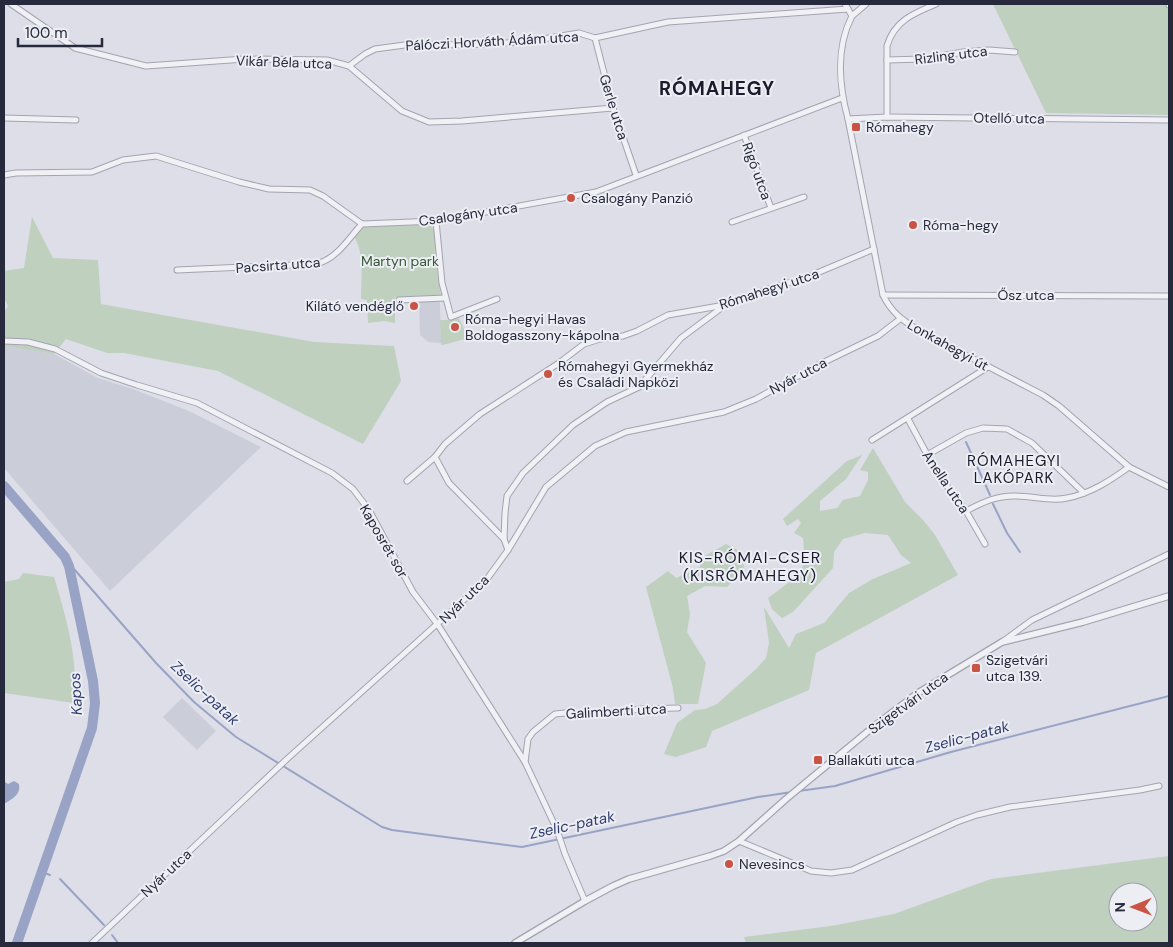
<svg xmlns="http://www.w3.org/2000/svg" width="1173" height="947" viewBox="0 0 1173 947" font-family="'DM Sans',sans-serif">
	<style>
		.built { fill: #cbcdd8 }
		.green { fill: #bfd0bf; fill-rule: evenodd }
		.water { fill: #99a3c6 }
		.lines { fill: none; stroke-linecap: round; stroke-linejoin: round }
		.stream { stroke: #99a3c6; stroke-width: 2 }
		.river { stroke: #99a3c6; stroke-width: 10 }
		.minor-casing { stroke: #a3a4b1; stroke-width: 7 }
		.tertiary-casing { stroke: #a3a4b1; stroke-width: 8 }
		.minor { stroke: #f0f0f5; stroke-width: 5 }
		.tertiary { stroke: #f0f0f5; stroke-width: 5.5 }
		.poi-dot { fill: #c95445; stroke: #eceef4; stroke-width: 2 }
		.labels { text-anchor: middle; stroke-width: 4; stroke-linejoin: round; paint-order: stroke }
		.street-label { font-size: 14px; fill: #27293d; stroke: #eceef4 }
		.poi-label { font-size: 14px; fill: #27293d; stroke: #eceef4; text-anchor: start }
		.park-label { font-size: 14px; fill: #355838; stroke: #eceef4 }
		.neighbourhood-label { font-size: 15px; letter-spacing: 1px; fill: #1a1b2d; stroke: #eceef4 }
		.water-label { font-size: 15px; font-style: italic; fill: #333e6f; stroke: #eceef4 }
		.quarter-label { font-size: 16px; letter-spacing: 1px; fill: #1a1b2d; stroke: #eceef4 }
		.district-label { font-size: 19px; font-weight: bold; letter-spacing: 1px; fill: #1a1b2d; stroke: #eceef4 }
	</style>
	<rect width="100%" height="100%" fill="#dddee7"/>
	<!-- built -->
	<g class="built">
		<polygon points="419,302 440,302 441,343 428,342 420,335"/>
		<polygon points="4,346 54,354 98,378 133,389 189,411 261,447 110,591 4,468"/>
		<polygon points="182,698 216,731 197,750 163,717"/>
	</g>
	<!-- green -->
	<g class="green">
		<polygon points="993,4 1169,4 1169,115 1046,113"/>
		<polygon points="32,217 53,258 98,260 101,304 314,342 394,346 401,381 363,444 218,371 124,353 107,353 66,339 54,354 4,346 4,312 8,306 4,298 4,271 24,268"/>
		<path d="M430 225 434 229 437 272 441 296 395 297V323L384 321 368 323 367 300 361 299C361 279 365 252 353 235L364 226Z"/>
		<polygon points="459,318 468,338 447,344 441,345 440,320 450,320"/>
		<polygon points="873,448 905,502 923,520 935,535 958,575 816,653 809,690 712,731 706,747 676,757 664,754 677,723 695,710 705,709 717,704 756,669 766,658 769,643 764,607 789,648 796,634 824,623 849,593 873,579 911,563 901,555 888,535 865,533 843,539 834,552 833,568 793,612 782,618 772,609 768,598 795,578 805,563 803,538 794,533 801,523 798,519 787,526 783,519 847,461 862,455 846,479 820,501 820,511 837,508 843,500 860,496 868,480 868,472 860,470"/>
		<polygon points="726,544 741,552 744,567 727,587 705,586 687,596 690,614 687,632 706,663 698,704 675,704 673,688 646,587 668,571 676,578 700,567 701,558"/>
		<path d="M23 573 54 577C66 617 79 661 74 703L4 693V582L19 579Z"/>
		<path d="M1169 856V943H746L744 937 831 926 894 914 991 879ZM1118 892H1148V922H1118Z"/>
	</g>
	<!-- water -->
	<path class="water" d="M14 781 19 784C21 795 12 799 4 804V784L5 782 8 784Z"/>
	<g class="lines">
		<!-- stream -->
		<g class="stream">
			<polyline points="966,442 990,495"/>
			<polyline points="993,504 1007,533 1020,552"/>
			<polyline points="67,561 156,663 194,702 236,737 382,827 392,830 522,847 758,797 792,792"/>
			<polyline points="799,791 835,786 951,752 1169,696"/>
			<polyline points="42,872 50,875"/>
			<polyline points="60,879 104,925"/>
			<polyline points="112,935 118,943"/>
		</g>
		<!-- river -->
		<polyline class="river" points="4,486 65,557 69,566 93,681 95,703 92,728 17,943"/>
		<!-- minor casing -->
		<g class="minor-casing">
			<g id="minor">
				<polyline points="11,4 75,48 146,66 245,59 327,60 349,66 402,111 429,122 462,121 613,108"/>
				<path d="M845 4 852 16C836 47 839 86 848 119L883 295C891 312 902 320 918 330L1043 395 1059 406 1129 467 1169 487"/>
				<polyline points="1169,4 1169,5"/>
				<polyline points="852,16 866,4"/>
				<polyline points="595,38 613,108 636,175"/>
				<polyline points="887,60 924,59 963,52 989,50 1015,52"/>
				<polyline points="349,66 365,54 375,49 412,44 466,45 525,42 579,33 595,38 668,22 848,9"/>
				<path d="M887 117V46C894 21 914 13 936 4"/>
				<polyline points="4,118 76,120"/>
				<polyline points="848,119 887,117 1169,120"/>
				<polyline points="744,135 771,208"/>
				<polyline points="4,175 16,173 92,172 123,160 156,156 239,182 269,189 310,190 323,196 362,224 436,221 596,192 842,98"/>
				<polyline points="436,221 442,283 451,317 497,299"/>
				<polyline points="732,222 804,197"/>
				<path d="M177 270 316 264C337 259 348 239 362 224"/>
				<polyline points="883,295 1169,296"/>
				<polyline points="399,300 445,298"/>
				<polyline points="4,341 28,342 55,349 101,373 137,385 197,403 332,473 353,489 369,510 413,592 438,625 525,762 557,830 565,854 585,901"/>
				<polyline points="908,419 937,473 966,511 985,544"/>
				<polyline points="872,440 988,367"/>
				<polyline points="927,455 966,433 983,428 1007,429 1032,443 1084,493"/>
				<polyline points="407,481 435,457"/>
				<path d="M966 511C983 502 998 495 1017 496 1034 496 1051 502 1067 498 1090 494 1111 480 1129 467"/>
				<polyline points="504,539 505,513 507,496 523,473 573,425 607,402 639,387 681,338 724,306"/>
				<polyline points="508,550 504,539 449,483 435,457 445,444 480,414 559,363 584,344 600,339 623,336 637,331 668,315 725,305 771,288 805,278 874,249"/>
				<polyline points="1002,642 1032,620 1169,554"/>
				<polyline points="525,762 528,739 533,732 555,714 565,713 597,714 641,709 678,708"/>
				<polyline points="739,841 811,871 831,873 852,870 957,822 977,815 1010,807 1140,790 1159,786"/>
				<polyline points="92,943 287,759 487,579 508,550 546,487 595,446 626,432 724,412 756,399 818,365 878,336 900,319"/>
			</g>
		</g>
		<!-- tertiary casing -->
		<g class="tertiary-casing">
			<polyline id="tertiary" points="515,943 585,901 613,886 629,879 710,856 724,851 739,841 786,799 872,728 918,693 1002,642 1083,622 1169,596"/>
		</g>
		<!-- minor -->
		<use href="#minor" class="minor"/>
		<!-- tertiary -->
		<use href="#tertiary" class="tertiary"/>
	</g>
	<!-- markers -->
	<g class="poi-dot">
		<rect x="851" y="122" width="10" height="10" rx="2.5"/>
		<circle cx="571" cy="198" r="5"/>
		<circle cx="913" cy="225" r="5"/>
		<circle cx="414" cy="306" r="5"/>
		<circle cx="455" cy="327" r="5"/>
		<circle cx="548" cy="374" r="5"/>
		<rect x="971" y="663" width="10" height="10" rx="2.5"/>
		<rect x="813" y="755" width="10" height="10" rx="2.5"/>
		<circle cx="729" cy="864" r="5"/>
	</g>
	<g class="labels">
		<!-- street labels -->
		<g class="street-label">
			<text transform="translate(492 41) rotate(-3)" y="5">Pálóczi Horváth Ádám utca</text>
			<text transform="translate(951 55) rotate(-7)" y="5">Rizling utca</text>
			<text transform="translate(284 62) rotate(2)" y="5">Vikár Béla utca</text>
			<text transform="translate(614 107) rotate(73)" y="5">Gerle utca</text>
			<text transform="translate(1009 118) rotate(1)" y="5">Otelló utca</text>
			<text transform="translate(757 171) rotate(70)" y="5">Rigó utca</text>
			<text transform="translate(468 214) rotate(-8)" y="5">Csalogány utca</text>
			<text transform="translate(278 265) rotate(-4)" y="5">Pacsirta utca</text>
			<text transform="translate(769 289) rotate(-18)" y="5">Rómahegyi utca</text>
			<text x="1026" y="300">Ősz utca</text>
			<text transform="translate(948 345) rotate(29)" y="5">Lonkahegyi út</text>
			<text transform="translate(798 376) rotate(-28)" y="5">Nyár utca</text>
			<text transform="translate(946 482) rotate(56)" y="5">Anella utca</text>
			<text transform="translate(384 541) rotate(60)" y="5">Kaposrét sor</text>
			<text transform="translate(464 599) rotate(-44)" y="5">Nyár utca</text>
			<text transform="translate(908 703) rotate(-36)" y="5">Szigetvári utca</text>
			<text transform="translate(616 711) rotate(-3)" y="5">Galimberti utca</text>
			<text transform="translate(166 873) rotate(-43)" y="5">Nyár utca</text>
		</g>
		<!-- poi labels -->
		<g class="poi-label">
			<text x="866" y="132">Rómahegy</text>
			<text x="581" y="203">Csalogány Panzió</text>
			<text x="923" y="230">Róma-hegy</text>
			<text x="404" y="311" text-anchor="end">Kilátó vendéglő</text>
			<text x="465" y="324">Róma-hegyi Havas<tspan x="465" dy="16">Boldogasszony-kápolna</tspan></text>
			<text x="558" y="371">Rómahegyi Gyermekház<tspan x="558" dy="16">és Családi Napközi</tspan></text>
			<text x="986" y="665">Szigetvári<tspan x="986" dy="16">utca 139.</tspan></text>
			<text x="828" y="765">Ballakúti utca</text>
			<text x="739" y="869">Nevesincs</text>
		</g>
		<!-- park labels -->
		<g class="park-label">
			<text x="400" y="266">Martyn park</text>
		</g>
		<!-- neighbourhood labels -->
		<g class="neighbourhood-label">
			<text x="1014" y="466">RÓMAHEGYI<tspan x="1014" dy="17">LAKÓPARK</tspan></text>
		</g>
		<!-- water labels -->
		<g class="water-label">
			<text transform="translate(205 693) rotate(43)" y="5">Zselic-patak</text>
			<text transform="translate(76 694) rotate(-93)" y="5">Kapos</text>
			<text transform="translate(967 737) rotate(-15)" y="5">Zselic-patak</text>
			<text transform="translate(572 825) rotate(-12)" y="5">Zselic-patak</text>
		</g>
		<!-- quarter labels -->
		<g class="quarter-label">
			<text x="750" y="563">KIS-RÓMAI-CSER<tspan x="750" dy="18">(KISRÓMAHEGY)</tspan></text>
		</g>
		<!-- district labels -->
		<g class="district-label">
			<text x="717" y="95">RÓMAHEGY</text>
		</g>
	</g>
	<!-- border -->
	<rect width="1173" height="947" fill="none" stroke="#27293d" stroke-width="10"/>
	<!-- north arrow -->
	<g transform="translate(1133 907) rotate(269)"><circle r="24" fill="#eceef4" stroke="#9d9fab"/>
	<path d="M0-4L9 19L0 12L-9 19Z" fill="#c95445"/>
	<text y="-8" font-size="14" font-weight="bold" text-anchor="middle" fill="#27293d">N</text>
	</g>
	<!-- scale -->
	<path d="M18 38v8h84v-8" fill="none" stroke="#27293d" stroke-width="2.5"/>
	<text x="25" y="38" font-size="15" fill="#27293d" stroke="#eceef4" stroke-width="4" paint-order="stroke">100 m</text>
</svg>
